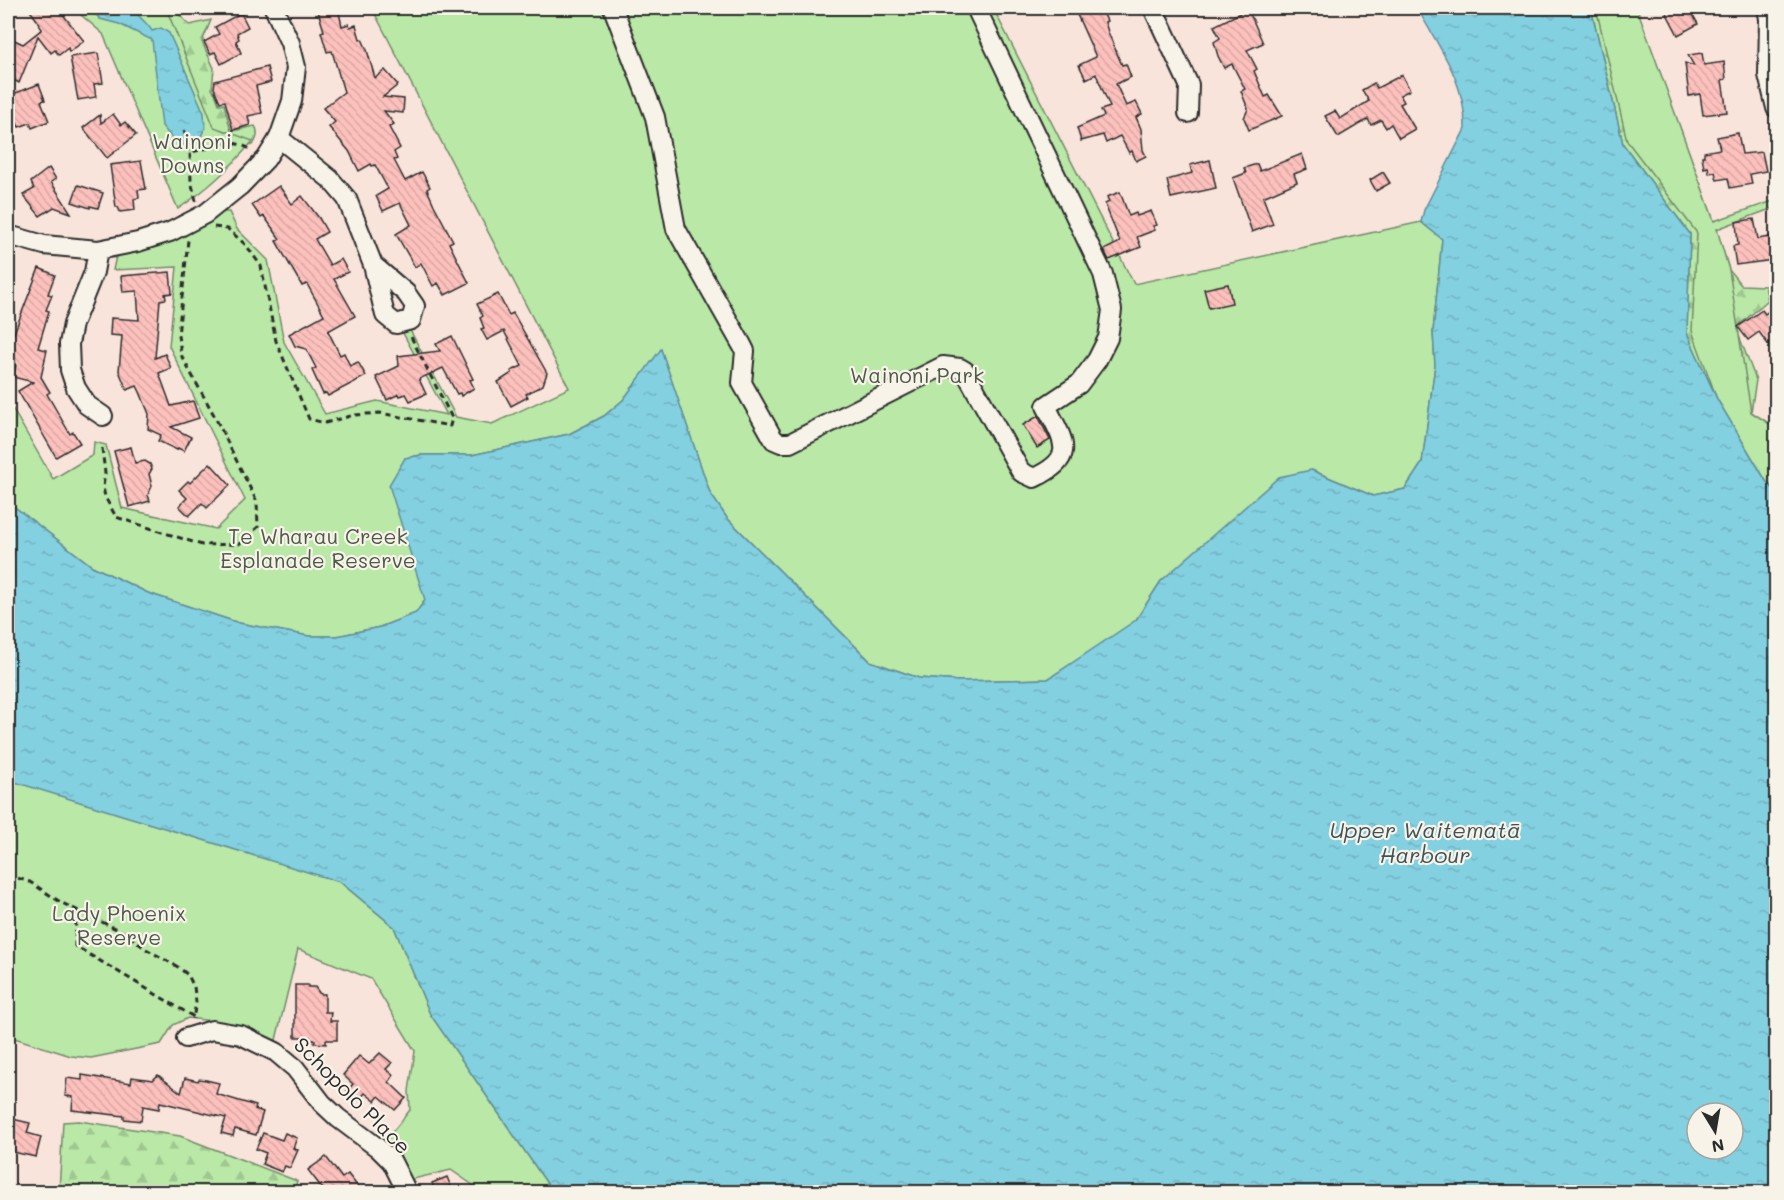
<svg xmlns="http://www.w3.org/2000/svg" width="1784" height="1200" viewBox="0 0 1784 1200" font-family="Mali,sans-serif">
	<style>
		.forest { fill: url(#forest-firs); stroke: #728a69; stroke-width: 1.5 }
		.park { fill: #b9e8a7; stroke: #728a69; stroke-width: 1.5 }
		.water { fill: url(#water-ripples); stroke: #608e98; stroke-width: 1.5; fill-rule: evenodd }
		.building { fill: url(#building-back-hatch); stroke: #2b2b2b; stroke-width: 1.5 }
		.lines { fill: none; stroke-linecap: round; stroke-linejoin: round }
		.minor-casing { stroke: #2b2b2b; stroke-width: 22 }
		.path { stroke: #2b2b2b; stroke-width: 3; stroke-dasharray: 6 4.5; stroke-linecap: butt }
		.minor { stroke: #f7f3e8; stroke-width: 18 }
		.labels { text-anchor: middle; stroke-width: 4.5; stroke-linejoin: round; paint-order: stroke }
		.park-label { font-size: 21px; fill: #4e5a4a; stroke: #f7f3e8 }
		.street-label { font-size: 21px; fill: #2b2b2b; stroke: #f7f3e8 }
		.water-label { font-size: 22px; font-style: italic; fill: #415458; stroke: #f7f3e8 }
	</style>
	<defs>
		<pattern id="forest-firs" width="22" height="20" patternUnits="userSpaceOnUse" patternTransform="scale(1.5)"><rect width="22" height="20" fill="#b9e8a7"/><path d="M5 1l3.5 6h-7zM16 11l3.5 6h-7z" fill="#9fc790"/></pattern>
		<pattern id="water-ripples" width="26" height="14" patternUnits="userSpaceOnUse" patternTransform="scale(1.5)"><rect width="26" height="14" fill="#83d0e1"/><path d="M2 4q2-2 4 0t4 0M15 11q2-2 4 0t4 0" fill="none" stroke="#71b3c1"/></pattern>
		<pattern id="building-back-hatch" width="6" height="6" patternUnits="userSpaceOnUse" patternTransform="scale(1.5)"><rect width="6" height="6" fill="#fdc1bd"/><path d="M-1 5l2 2M0 0l6 6M5-1l2 2" fill="none" stroke="#d9a6a3"/></pattern>
	</defs>
	<rect width="100%" height="100%" fill="#f9e4db"/>
	<filter id="ink" filterUnits="userSpaceOnUse"><feTurbulence type="fractalNoise" baseFrequency=".0167" numOctaves="2"/><feDisplacementMap in="SourceGraphic" scale="12" xChannelSelector="R" yChannelSelector="G"/><feConvolveMatrix kernelMatrix="1 2 1 2 8 2 1 2 1" color-interpolation-filters="sRGB"/></filter>
	<g filter="url(#ink)">
		<!-- forest -->
		<g class="forest">
			<path d="M172 8 190 25 211 20 202 42 214 68 212 89 215 93 219 104H224L231 131 255 126C259 132 257 139 253 145L215 133 166 14Z"/>
			<polygon points="1591,8 1636,8 1714,221 1729,270 1741,285 1765,286 1768,300 1736,328 1756,380 1751,412 1776,428 1776,492 1717,399 1687,333 1690,234 1623,144"/>
			<polygon points="79,1121 180,1136 297,1181 294,1192 59,1192 63,1122"/>
		</g>
		<!-- park -->
		<g class="park">
			<path d="M73 8H166L214 127 253 141C227 171 210 187 178 209L103 34Z"/>
			<polygon points="372,8 993,8 1134,284 1421,222 1442,239 1433,332 1435,365 1422,463 1405,489 1373,496 1312,470 1161,581 1136,620 1127,628 1048,679 959,681 919,678 870,661 727,518 710,493 661,350 623,400 604,416 569,434 472,455 421,455 405,458 425,600 416,613 380,627 337,636 309,636 239,623 148,593 92,566 8,502 8,401 53,479 93,455 94,442 106,445 122,508 216,529 245,500 169,346 177,267 113,270 116,256 168,240 221,212 229,212 237,229 268,260 284,342 325,414 377,401 447,415 403,333 410,330 456,417 492,424 569,388"/>
			<polygon points="1596,8 1637,8 1714,221 1776,200 1776,207 1717,229 1729,270 1751,412 1776,428 1776,492 1766,481 1717,399 1692,331 1697,233 1627,141"/>
			<polygon points="13,773 340,882 394,927 430,1014 553,1192 483,1192 451,1170 409,1180 399,1160 385,1141 410,1110 409,1091 415,1051 371,979 298,949 275,1044 248,1029 228,1023 188,1018 173,1025 161,1044 91,1058 71,1056 8,1036 8,774"/>
		</g>
		<!-- water -->
		<g class="water">
			<path d="M90 8H134C137 17 147 22 152 31L161 28 169 33 204 113 205 128 198 142 184 145 174 141 162 126 152 40 119 24 100 19Z"/>
			<path d="M1417 8H1591L1623 144 1690 234 1687 333 1717 399 1766 481 1776 492V1192H553L430 1014 394 927 340 882 8 780V502L92 566 148 593 239 623 309 636H337L380 627 416 613 425 600 389 485 405 458 421 455H472L569 434 604 416 623 400 661 349 710 493 727 518 870 661 919 678 959 681 1048 679 1136 620 1161 581 1279 477 1311 470 1373 496 1405 489 1422 463 1435 365 1433 332 1442 239 1421 222 1424 210 1465 129C1466 82 1439 47 1417 8ZM1697 1113H1733V1149H1697Z"/>
		</g>
		<!-- building -->
		<g class="building">
			<polygon points="28,8 58,8 84,41 69,52 68,48 59,55 55,50 51,53 38,36 19,83 8,77 8,37 23,44 42,29 39,25 40,24"/>
			<polygon points="317,8 338,8 342,26 349,24 350,27 356,25 360,39 362,39 367,50 375,78 385,70 398,85 383,97 404,99 403,113 384,111 394,124 389,127 400,148 394,152 397,159 394,160 405,181 422,172 430,187 427,189 434,205 453,241 449,243 469,283 445,295 438,283 433,286 421,263 415,267 396,234 411,225 400,203 383,211 376,196 388,189 375,165 372,166 371,164 359,171 349,151 329,127 335,122 323,108 344,92 332,51 327,52 321,32 324,31"/>
			<polygon points="1074,8 1101,8 1107,21 1105,22 1108,32 1122,65 1126,64 1131,77 1116,84 1126,106 1136,102 1142,114 1136,117 1141,129 1143,150 1146,156 1136,161 1132,151 1129,153 1120,136 1106,143 1103,135 1081,141 1077,128 1104,116 1101,110 1110,107 1096,74 1086,79 1079,65 1096,57"/>
			<polygon points="1664,8 1689,8 1698,24 1678,35"/>
			<polygon points="1248,9 1263,43 1247,50 1257,69 1254,71 1265,97 1269,95 1282,116 1249,130 1244,118 1248,109 1241,91 1245,89 1232,64 1224,68 1218,56 1214,42 1220,38 1214,26"/>
			<polygon points="241,13 248,27 237,33 239,39 236,41 241,53 221,64 215,52 210,54 204,42 219,34 215,27"/>
			<polygon points="98,53 103,83 94,84 96,97 78,100 70,57"/>
			<polygon points="1702,53 1704,65 1724,62 1726,79 1722,80 1727,112 1703,115 1700,94 1689,96 1685,63 1694,66 1688,55"/>
			<polygon points="267,67 271,82 256,86 262,113 248,116 250,125 233,130 225,101 220,102 214,88 215,81"/>
			<polygon points="1402,75 1410,90 1400,95 1404,102 1400,104 1415,129 1399,138 1391,124 1386,128 1381,120 1371,125 1368,119 1338,137 1325,116 1335,111 1340,119 1369,101 1362,90 1374,83 1377,88"/>
			<polygon points="39,84 45,100 41,101 49,121 32,128 30,123 19,127 16,121 8,124 8,96"/>
			<polygon points="113,114 121,125 125,122 136,135 107,158 83,128 100,115 101,123"/>
			<polygon points="1738,133 1742,154 1762,152 1766,171 1750,174 1752,184 1730,188 1728,178 1717,180 1715,172 1709,173 1708,167 1704,168 1702,156 1704,156 1704,152 1720,149 1717,137"/>
			<polygon points="1302,154 1307,169 1294,174 1297,182 1263,197 1273,224 1252,232 1233,178 1246,173 1244,168 1257,164 1260,171"/>
			<polygon points="1210,160 1216,188 1171,198 1167,180 1192,173 1190,165"/>
			<polygon points="141,161 146,189 138,190 139,198 134,199 135,210 120,212 118,207 116,207 110,165"/>
			<polygon points="49,168 56,179 51,182 71,213 54,207 40,216 23,195 34,189 31,182"/>
			<polygon points="1383,172 1390,183 1376,191 1370,180"/>
			<polygon points="78,185 103,193 98,208 90,206 90,208 72,202"/>
			<polygon points="279,186 292,204 302,196 319,218 327,232 315,239 330,265 341,259 348,272 334,279 355,316 328,331 340,355 344,353 350,366 358,362 366,376 328,396 326,393 323,394 312,370 316,368 306,349 295,346 289,334 324,315 307,284 302,286 276,241 280,239 264,216 261,218 252,205"/>
			<polygon points="1120,192 1129,216 1136,213 1137,216 1151,211 1157,225 1153,226 1155,230 1137,237 1141,247 1109,260 1104,250 1120,242 1105,204 1109,202 1107,197"/>
			<polygon points="1754,219 1758,239 1776,236 1776,255 1772,255 1773,260 1736,265 1733,246 1738,245 1736,222"/>
			<polygon points="39,268 55,275 48,294 52,295 46,310 49,311 38,348 47,350 41,377 50,392 47,394 70,434 73,432 80,443 56,457 18,391 33,382 13,377 16,364 8,362 8,340 11,341"/>
			<polygon points="170,272 172,293 165,294 166,299 160,300 155,358 165,354 171,368 159,373 171,406 193,401 199,418 171,427 191,437 184,451 178,448 177,450 158,441 161,435 148,429 149,414 140,392 137,386 127,390 119,371 122,336 110,335 111,318 139,320 137,291 123,292 121,276"/>
			<polygon points="1228,284 1232,303 1209,308 1204,289"/>
			<polygon points="498,294 509,315 513,313 547,373 543,385 526,394 528,397 511,406 498,382 512,373 511,371 522,366 504,331 487,340 481,329 484,328 480,318 483,316 477,304"/>
			<polygon points="1776,305 1776,355 1759,332 1748,340 1738,327 1762,310 1765,314"/>
			<polygon points="452,336 473,379 470,380 474,388 461,396 460,393 457,394 443,368 419,379 426,394 410,401 406,394 400,396 399,394 387,400 376,377 399,366 398,356 440,351 436,344"/>
			<polygon points="1038,416 1050,440 1037,448 1023,425"/>
			<polygon points="131,447 135,463 145,461 150,464 152,469 149,474 152,486 148,495 150,501 129,507 114,451"/>
			<polygon points="210,463 230,485 207,508 202,503 189,516 179,506 187,498 179,490 188,481 190,483"/>
			<polygon points="295,985 308,985 308,987 315,987 320,994 325,994 325,1012 331,1012 330,1021 337,1021 337,1040 326,1040 326,1044 314,1043 315,1040 309,1040 310,1037 295,1037"/>
			<polygon points="380,1053 392,1063 386,1069 394,1075 389,1082 406,1098 395,1110 379,1096 375,1101 365,1093 359,1100 347,1091 353,1084 343,1075 359,1056 369,1064"/>
			<polygon points="82,1075 131,1083 132,1077 153,1080 158,1075 181,1093 185,1078 198,1081 199,1079 206,1080 219,1083 216,1094 256,1106 255,1109 263,1112 256,1135 235,1129 233,1136 221,1133 226,1118 160,1102 159,1109 143,1106 141,1121 124,1119 124,1116 72,1110 73,1097 65,1096 67,1078 82,1080"/>
			<polygon points="8,1118 30,1123 27,1133 41,1137 36,1157 8,1151 10,1140 8,1140"/>
			<polygon points="263,1133 282,1140 285,1133 297,1138 293,1148 298,1150 290,1168 285,1166 282,1172 262,1164 266,1153 256,1149"/>
			<polygon points="326,1157 342,1178 348,1174 362,1192 325,1192 308,1170"/>
			<polygon points="447,1177 453,1192 435,1192 432,1183"/>
		</g>
		<g class="lines">
			<!-- minor casing -->
			<g class="minor-casing">
				<g id="minor">
					<path d="M613 8 655 117 676 229 742 345 745 351 742 383 774 440 781 443H790L943 366 960 368 965 371 1021 472 1034 478C1078 457 1064 442 1046 406L1079 384 1097 360 1108 338 1112 310 1103 274 976 8"/>
					<polyline points="1153,8 1189,85 1188,113"/>
					<polyline points="1767,8 1769,19 1768,75 1776,108"/>
					<polyline points="279,138 330,179 347,199 373,265 385,315 396,324 411,320 415,306 406,293 373,265"/>
					<polyline points="8,235 44,245 98,250 138,242 170,232 205,214 240,186 266,159 279,138 292,101 296,67 290,43 274,8"/>
					<polyline points="98,250 94,272 73,324 69,344 70,370 76,388 87,405 103,416"/>
					<polyline points="186,1038 212,1030 241,1035 276,1052 295,1068 322,1103 338,1118 378,1148 392,1162 407,1192"/>
				</g>
			</g>
			<!-- path -->
			<g class="path">
				<polyline points="184,130 190,151"/>
				<path d="M196 201 191 181 190 152C218 148 225 135 252 150"/>
				<polyline points="214,227 228,229 246,245 261,266 276,341 309,419 325,423 354,415 380,413 450,426 452,418 410,335"/>
				<polyline points="102,448 105,473 103,487 105,497 116,517 202,545 239,544 258,527 257,502 214,415 182,357 178,336 188,240"/>
				<polyline points="8,875 30,882 62,903 125,933 146,949 178,967 188,975 194,987 196,1002 193,1019"/>
				<polyline points="76,910 75,946 194,1017"/>
			</g>
			<!-- minor -->
			<use href="#minor" class="minor"/>
		</g>
	</g>
	<g class="labels">
		<!-- park labels -->
		<g class="park-label">
			<text x="192" y="149">Wainoni<tspan x="192" dy="24">Downs</tspan></text>
			<text x="917" y="383">Wainoni Park</text>
			<text x="318" y="544">Te Wharau Creek<tspan x="318" dy="24">Esplanade Reserve</tspan></text>
			<text x="119" y="921">Lady Phoenix<tspan x="119" dy="24">Reserve</tspan></text>
		</g>
		<!-- street labels -->
		<g class="street-label">
			<text transform="translate(352 1096) rotate(45)" y="7">Schopolo Place</text>
		</g>
		<!-- water labels -->
		<g class="water-label">
			<text x="1425" y="838">Upper Waitematā<tspan x="1425" dy="25">Harbour</tspan></text>
		</g>
	</g>
	<!-- margin -->
	<rect width="1784" height="1200" fill="none" stroke="#f7f3e8" stroke-width="30"/>
	<rect x="15" y="15" width="1754" height="1170" fill="none" stroke="#2b2b2b" stroke-width="2" filter="url(#ink)"/>
	<!-- north arrow -->
	<g transform="translate(1715 1131) rotate(169)"><circle r="28" fill="#f7f3e8" stroke="#a5a39c" stroke-width="1.5"/>
	<path d="M0-4.5L10 22L0 15L-10 22Z" fill="#2b2b2b"/>
	<text y="-9" font-size="16" font-weight="bold" text-anchor="middle" fill="#2b2b2b">N</text>
	</g>
</svg>
